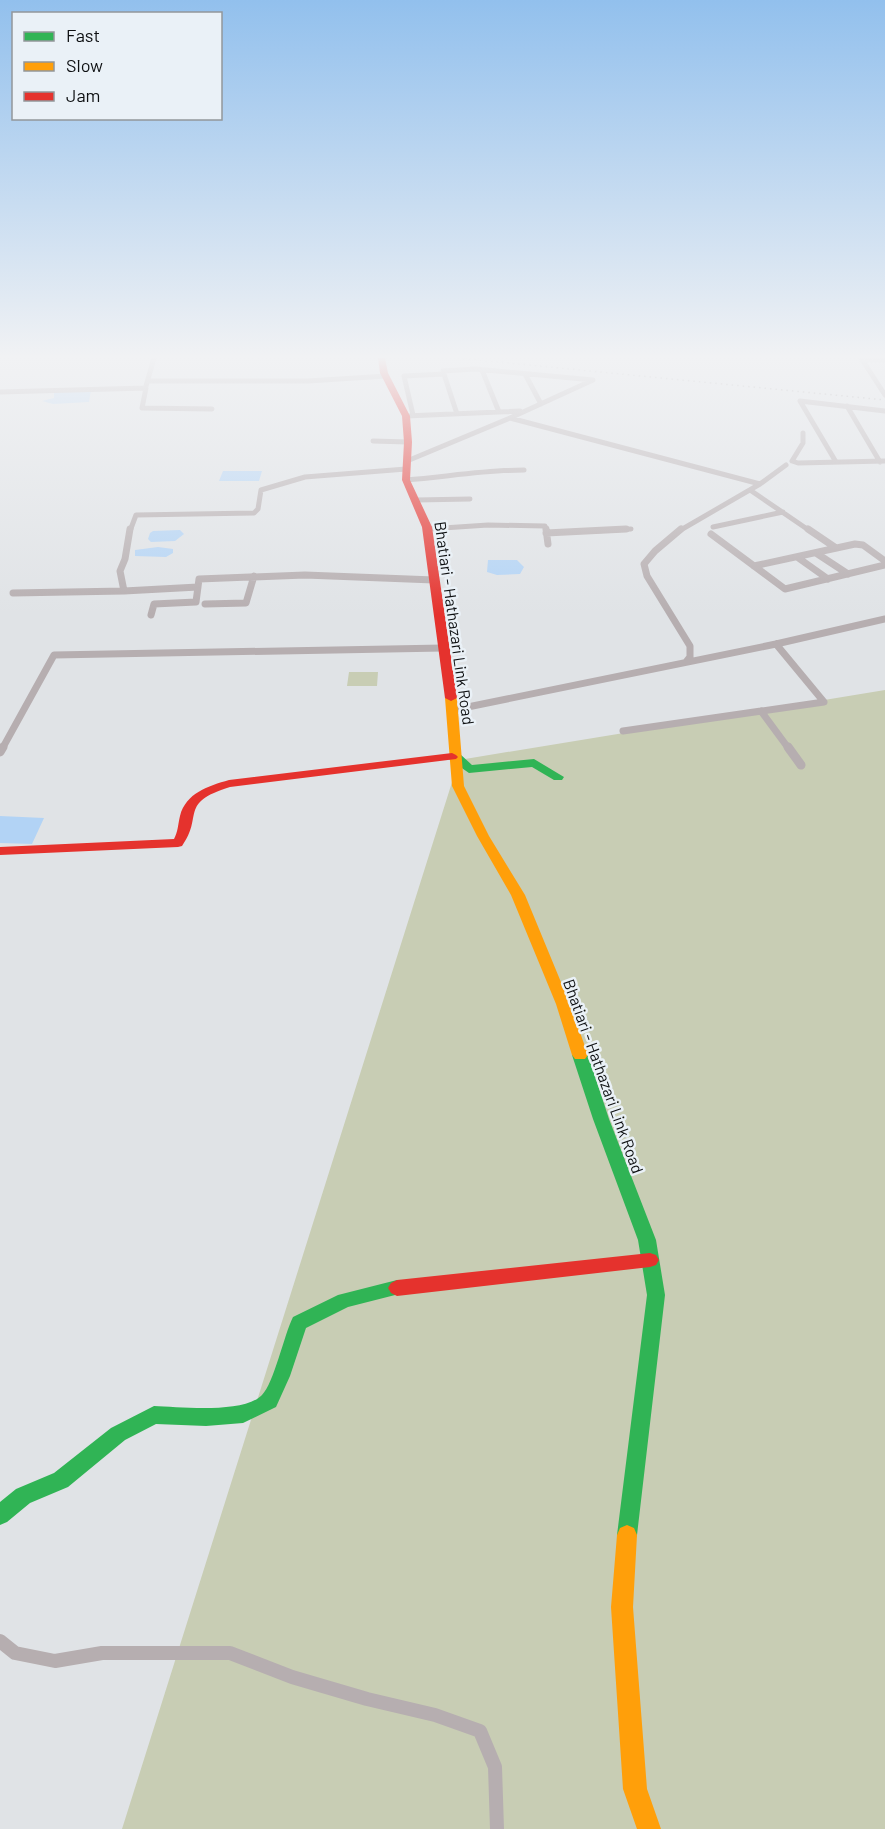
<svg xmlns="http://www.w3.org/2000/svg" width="885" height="1829" font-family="Barlow,sans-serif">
  <rect width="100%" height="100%" fill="#e0e3e6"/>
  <path fill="#c8cdb4" d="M 349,672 L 378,672 L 377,686 L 347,686 Z
    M 885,690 L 885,1829 L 122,1829 L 459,760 Z"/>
  <path fill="#b2d3f5" d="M 91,390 L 89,402 L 53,404 L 42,401 L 54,398 L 54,392 Z
    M 223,471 L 262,471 L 259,481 L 219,481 Z
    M 180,530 L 184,534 L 175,541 L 151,542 L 148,539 L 150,533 L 153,531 Z
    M 158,547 L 173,549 L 173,553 L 166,557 L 135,556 L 135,550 Z
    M 488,560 L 517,560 L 524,567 L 520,574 L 497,575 L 487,572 Z
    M 0,816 L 44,818 L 32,844 L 0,843 Z"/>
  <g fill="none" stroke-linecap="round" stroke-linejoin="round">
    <path stroke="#b6aeb0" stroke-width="5" d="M 861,358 L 885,395
      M 862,360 L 885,360
      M 482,370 L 499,412
      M 525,374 L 541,404
      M 148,381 L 308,381 L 386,376
      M 146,386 L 154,358
      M 0,392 L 146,388 L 142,408 L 212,409
      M 800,401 L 885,411
      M 800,401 L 836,462
      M 847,406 L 880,462
      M 457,414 L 443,371 L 475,369 L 593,380 L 510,418
      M 413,415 L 404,376 L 444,374
      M 406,416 L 520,411
      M 803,433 L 803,443 L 792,461 L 798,463 L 885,461
      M 373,441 L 408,442
      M 407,461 L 510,418 L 760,484 L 786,465
      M 406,480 C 445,477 485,470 524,470
      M 750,490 L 810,531
      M 416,500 L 470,499
      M 713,527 L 783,512
      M 428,529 L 488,525 L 545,526 L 546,531
      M 130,531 L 136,515 L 254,513 L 258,509 L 261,490 L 305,477 L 406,469
      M 594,531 L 631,529
      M 679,531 L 760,484"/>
    <path stroke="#b6aeb0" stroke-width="7" d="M 130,529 L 125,559 L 120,571 L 124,591 L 198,587
      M 546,529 L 548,544
      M 681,529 L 655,551 L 644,564 L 647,576 L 690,646 L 690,657 L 686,662
      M 808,529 L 836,548
      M 546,533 L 626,529
      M 711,534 L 785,589 L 885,565
      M 816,553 L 848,574
      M 797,557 L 828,579
      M 754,566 L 855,544 L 863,545 L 885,561
      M 13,593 L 124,591
      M 205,604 L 246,603 L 254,576
      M 151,615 L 154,604 L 196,602 L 199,579 L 305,575 L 434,580
      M 453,710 L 776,644 L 885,619
      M 761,711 L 789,749
      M 623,731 L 824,702 L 776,644
      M 2,749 L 54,655 L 443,648"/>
    <path stroke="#b6aeb0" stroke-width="9" d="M 788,747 L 801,765
      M 0,752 L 3,747"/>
    <path stroke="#b6aeb0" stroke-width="14" d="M 0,1641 L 15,1653 L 55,1661 L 102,1653 L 230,1653 L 292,1677 L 367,1699 L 435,1715 L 480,1731 L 495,1767 L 497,1829"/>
    <path fill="#30b455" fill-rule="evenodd" d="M 456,752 L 460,754 L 472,765 L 534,759 L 564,777 L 562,780 L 554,780 L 532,767 L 469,773 L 446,757 Z
      M 580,1050 L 585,1051 L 588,1055 L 609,1119 L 656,1240 L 665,1295 L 637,1535 L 634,1542 L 627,1545 L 620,1542 L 617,1535 L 647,1295 L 638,1240 L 593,1119 L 572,1055 L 575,1051 Z
      M 397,1280 L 403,1283 L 406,1288 L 403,1293 L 348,1307 L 306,1328 L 290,1376 L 276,1407 L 243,1423 L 206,1426 L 156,1424 L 125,1440 L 68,1487 L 30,1503 L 7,1522 L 0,1525 L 0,1502 L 16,1489 L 54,1473 L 111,1428 L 154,1406 C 180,1407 244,1414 262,1395 C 274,1383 284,1335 293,1317 L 338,1295 Z"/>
    <path fill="#ff9f0a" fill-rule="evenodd" d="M 451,695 L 457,698 L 464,786 L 489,836 L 525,895 L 570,1004 L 588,1055 L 585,1059 L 575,1059 L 572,1055 L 556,1004 L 511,895 L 477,836 L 452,786 L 445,698 Z
      M 627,1525 L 634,1528 L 637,1535 L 633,1607 L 647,1789 L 661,1829 L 637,1829 L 623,1789 L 611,1607 L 617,1535 L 620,1528 Z"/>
    <path fill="#e5322d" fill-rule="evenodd" d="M 378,358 L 385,358 L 388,373 L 410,416 L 412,442 L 410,480 L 432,527 L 457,698 L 451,701 L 445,698 L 422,527 L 402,480 L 404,442 L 402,416 L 380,373 Z
      M 452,753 L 456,755 L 458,757 L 456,759 L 230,787 C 178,803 204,816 182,846 L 178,847 L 0,855 L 0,847 L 174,839 C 178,832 178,824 180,816 C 186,793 208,786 229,780 Z
      M 650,1253 L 656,1255 L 659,1260 L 656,1265 L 650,1267 L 397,1296 L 391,1293 L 388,1288 L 391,1283 L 397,1280 Z"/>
    <path stroke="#a7a4a5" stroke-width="1.5" stroke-dasharray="1.5 4" stroke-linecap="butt" d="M 458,358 L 885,400"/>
  </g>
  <linearGradient id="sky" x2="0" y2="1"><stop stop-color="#92c0ed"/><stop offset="0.58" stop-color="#f1f2f4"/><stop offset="1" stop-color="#f1f2f4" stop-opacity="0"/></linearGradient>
  <rect width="885" height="615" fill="url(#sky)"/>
  <g text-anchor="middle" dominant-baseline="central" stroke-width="5" stroke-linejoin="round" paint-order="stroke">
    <g font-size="16" fill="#0d0f11" stroke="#eaf1f7">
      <text transform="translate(455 623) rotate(82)">Bhatiari - Hathazari Link Road</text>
      <text transform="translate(604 1076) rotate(70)">Bhatiari - Hathazari Link Road</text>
    </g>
  </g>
  <rect x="12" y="12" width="210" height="108" fill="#eaf1f7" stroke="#92979b" stroke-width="1.5"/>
  <rect x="24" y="32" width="30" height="9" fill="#30b455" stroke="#92979b" stroke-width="1.5"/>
  <text x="66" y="42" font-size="18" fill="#0d0f11">Fast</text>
  <rect x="24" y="62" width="30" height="9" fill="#ff9f0a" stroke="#92979b" stroke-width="1.5"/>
  <text x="66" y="72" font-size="18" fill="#0d0f11">Slow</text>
  <rect x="24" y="92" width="30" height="9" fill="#e5322d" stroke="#92979b" stroke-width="1.5"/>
  <text x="66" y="102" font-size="18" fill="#0d0f11">Jam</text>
</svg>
